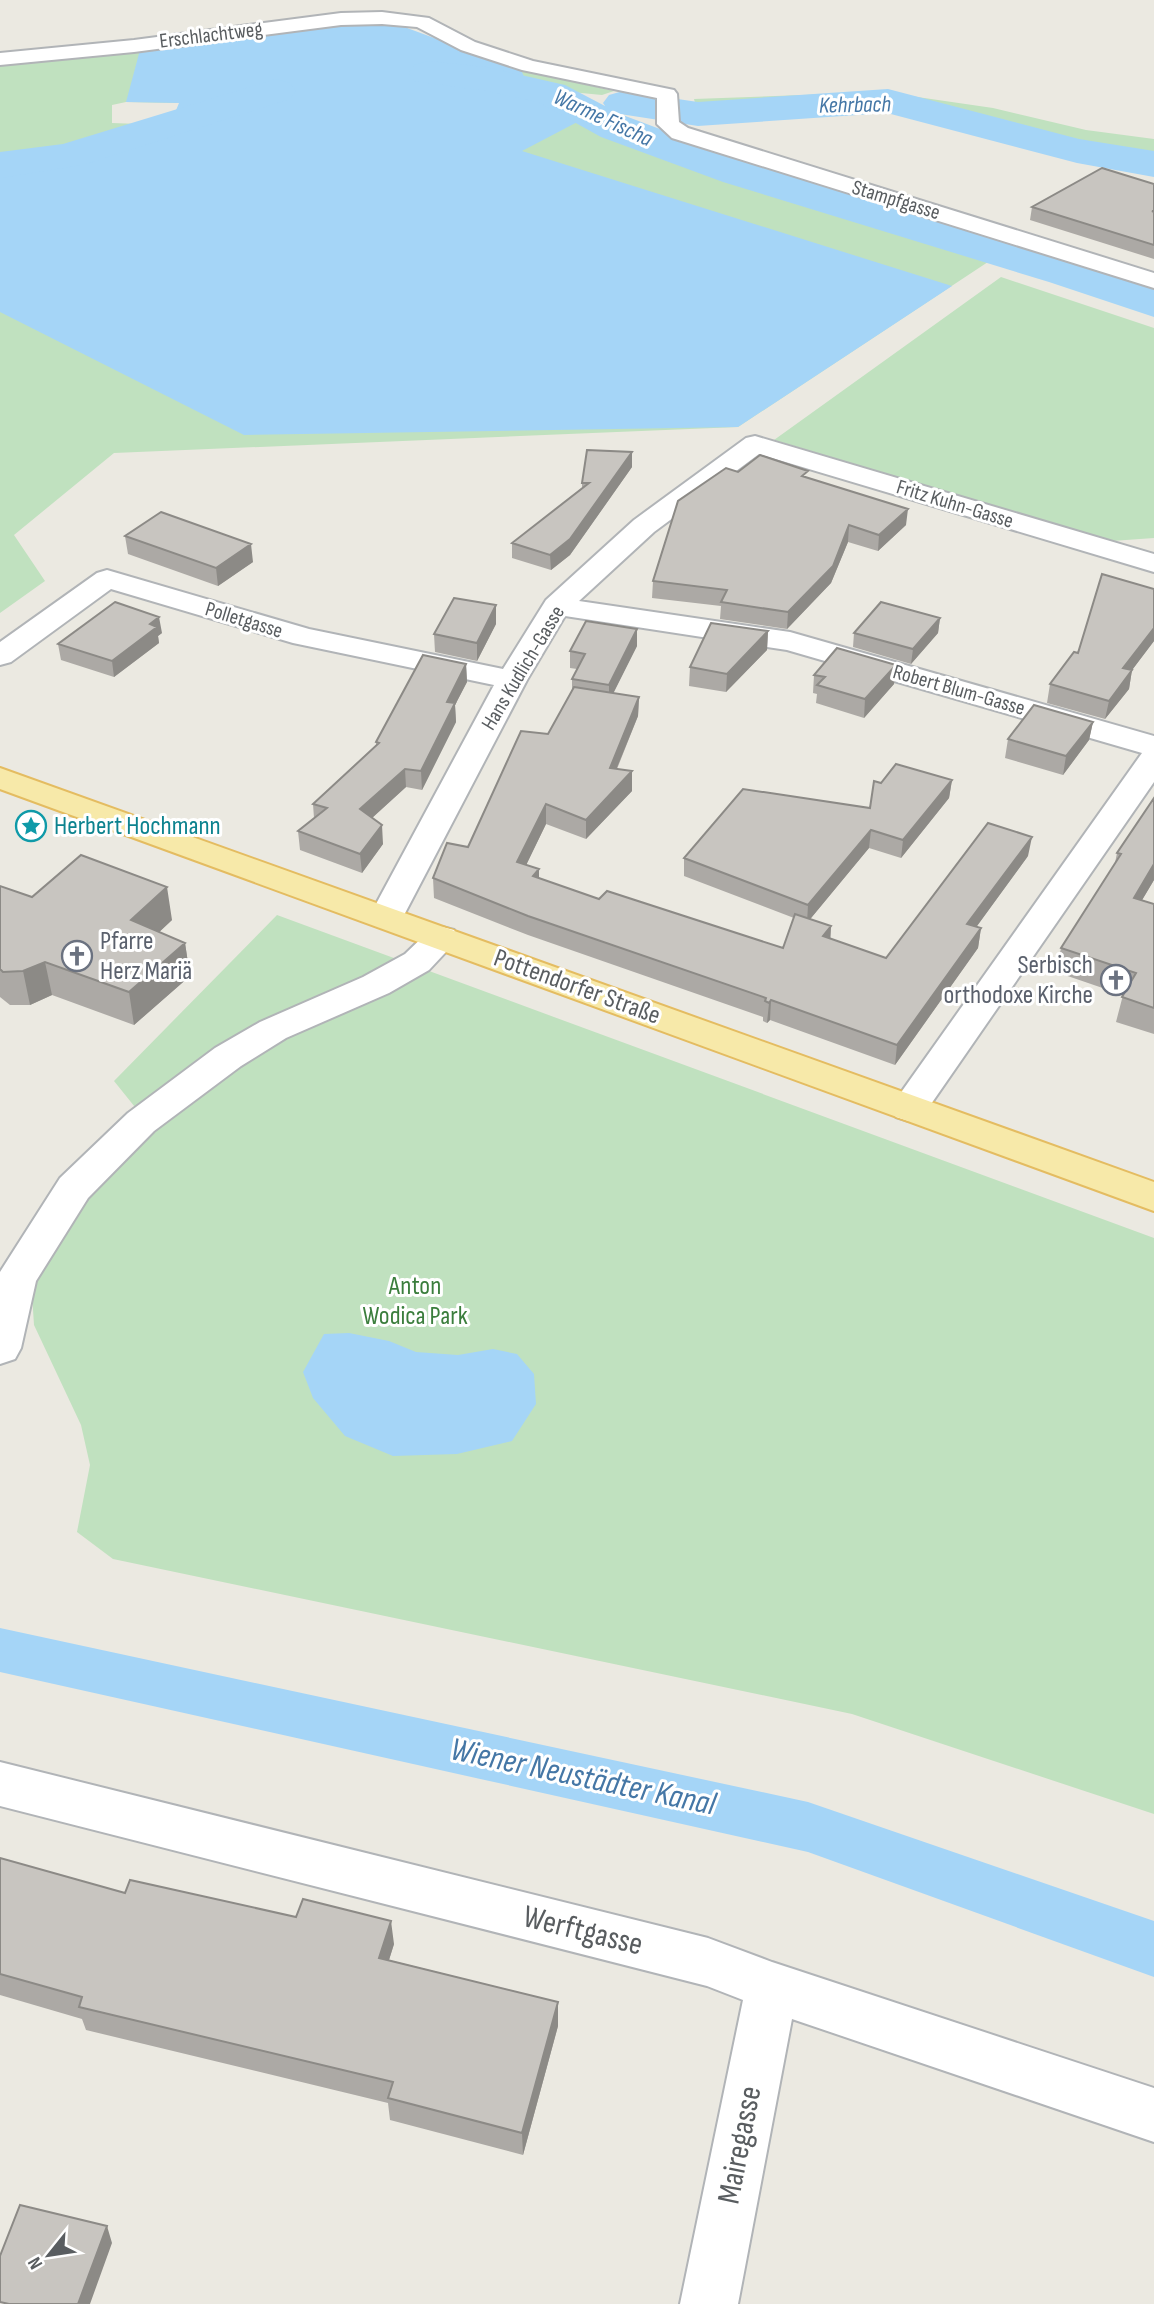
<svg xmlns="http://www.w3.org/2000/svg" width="1154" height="2304" font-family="'Sofia Sans Condensed',sans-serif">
  <rect width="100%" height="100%" fill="#ebe9e1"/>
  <path fill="#c0e1bf" d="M 140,50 L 465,50 L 521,70 L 614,91 L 602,95 L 550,90 L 432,64 L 179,103 L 126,102 L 112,105 L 112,123 L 140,124 L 131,145 L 324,85 L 534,98 L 722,174 L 994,258 L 738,427 L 114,453 L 14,535 L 45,581 L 0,613 L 0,64 Z
    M 883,92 L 993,108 L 1086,130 L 1154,139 L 1154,164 L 1077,151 L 888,101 L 698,114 L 694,99 Z
    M 1001,277 L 1154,328 L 1154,538 L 1112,541 L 774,440 Z
    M 277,915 L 1154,1238 L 1154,1814 L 852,1714 L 113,1559 L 77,1532 L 90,1465 L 81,1425 L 34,1325 L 31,1279 L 85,1192 L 151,1127 L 114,1081 Z"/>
  <path fill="#a5d5f7" d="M 357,22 L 399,25 L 521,70 L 534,98 L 585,118 L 522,151 L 952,286 L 738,427 L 244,435 L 0,312 L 0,174 L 53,167 L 188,127 L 172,120 L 179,103 L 126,102 L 140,50 Z
    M 349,1333 L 389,1341 L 416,1352 L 458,1355 L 493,1349 L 517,1354 L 534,1374 L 536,1404 L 512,1441 L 457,1454 L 393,1456 L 345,1436 L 313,1398 L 303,1372 L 324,1334 Z"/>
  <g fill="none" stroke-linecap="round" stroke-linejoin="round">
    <path fill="#a5d5f7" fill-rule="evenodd" d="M 0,1628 L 808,1802 L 1154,1921 L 1154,1977 L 808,1852 L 0,1672 Z"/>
    <path fill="#a5d5f7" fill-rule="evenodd" d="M 428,61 L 486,67 L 565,85 L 605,106 L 603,103 L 609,95 L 623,91 L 698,102 L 888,89 L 1079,139 L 1154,151 L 1154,177 L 1077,163 L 887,113 L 698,126 L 620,114 L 753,164 L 1081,262 L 1154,288 L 1154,317 L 1049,282 L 723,182 L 601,137 L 538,102 L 486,91 L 414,81 L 409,73 L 414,65 Z
      M 276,79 L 290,83 L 296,91 L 290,99 L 83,165 L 0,178 L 0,152 L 63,144 Z"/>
    <g stroke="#b1b4b7" stroke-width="4">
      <path id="minor" d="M 382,12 L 429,18 L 475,42 L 533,61 L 674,90 L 677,94 L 679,122 L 688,128 L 1154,273 L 1154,288 L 672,138 L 657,124 L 657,98 L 522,70 L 461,50 L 417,27 L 382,24 L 341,25 L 134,52 L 0,65 L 0,53 L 134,40 L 341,13 Z
        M 755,436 L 1154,554 L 1154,572 L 759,454 L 654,532 L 579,601 L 790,632 L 1154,736 L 1154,782 L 922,1117 L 909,1121 L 896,1117 L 890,1108 L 1142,753 L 787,650 L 565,616 L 527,680 L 403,917 L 398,925 L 386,928 L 374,925 L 369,917 L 494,685 L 293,643 L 111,589 L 11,662 L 0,665 L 0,642 L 97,573 L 107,570 L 309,629 L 503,669 L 546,600 L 634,520 L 746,438 Z
        M 442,927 L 454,930 L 459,938 L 429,970 L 389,993 L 286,1038 L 241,1066 L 154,1131 L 88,1198 L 36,1281 L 21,1348 L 15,1359 L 0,1364 L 0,1272 L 60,1178 L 128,1113 L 215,1048 L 260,1022 L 363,977 L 405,954 L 430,930 Z
        M 0,1762 L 708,1938 L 772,1962 L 1154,2088 L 1154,2142 L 792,2019 L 738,2304 L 680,2304 L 743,2000 L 707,1986 L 0,1806 Z"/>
    </g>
    <g stroke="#e4bc61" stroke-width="4">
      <path id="major" d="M 0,768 L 1154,1182 L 1154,1211 L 0,789 Z"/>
    </g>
    <use href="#minor" fill="#fff" fill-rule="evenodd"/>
    <use href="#major" fill="#f7e9a9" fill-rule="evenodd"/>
  </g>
  <path fill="#aca9a5" d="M 1154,184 L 1154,259 L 1030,220 L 1032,207 Z
    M 632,452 L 632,467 L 570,555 L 551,570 L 512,558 L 512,543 L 582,488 L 582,483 Z
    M 738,472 L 808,478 L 906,525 L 878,551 L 848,542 L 831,583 L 787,629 L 720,619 L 721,606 L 652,598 L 653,581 Z
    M 125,536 L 253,562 L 218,586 L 128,554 Z
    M 1154,589 L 1154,641 L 1132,670 L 1129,689 L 1105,719 L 1047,703 L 1050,684 L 1078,653 Z
    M 940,618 L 938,633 L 911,664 L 853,647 L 854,633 Z
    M 496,624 L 477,661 L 435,652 L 434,634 Z
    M 768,631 L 767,650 L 726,692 L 689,686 L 690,667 Z
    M 162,633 L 158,636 L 159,643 L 114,677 L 61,660 L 58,644 Z
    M 637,646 L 613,693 L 639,697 L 638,716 L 617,769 L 632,791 L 586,839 L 546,824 L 526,865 L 539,869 L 539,878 L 599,899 L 783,948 L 794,918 L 684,876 L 684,858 L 870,808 L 881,783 L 952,780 L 949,798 L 901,858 L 869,848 L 810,919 L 831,926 L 830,939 L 886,958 L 1028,856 L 976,927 L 981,928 L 978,948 L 895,1065 L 770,1020 L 767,1023 L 763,1021 L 763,1017 L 528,935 L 434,898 L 433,878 L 468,847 L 548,734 L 572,690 L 572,679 L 577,669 L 570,668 L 570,651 Z
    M 466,664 L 467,682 L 455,705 L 456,722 L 422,790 L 406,787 L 372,818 L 383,844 L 362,873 L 300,850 L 298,831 L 314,818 L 313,804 L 376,745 L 376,742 Z
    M 896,665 L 894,684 L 864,718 L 816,703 L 817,694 L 813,693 L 814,675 Z
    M 1093,722 L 1089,740 L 1063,775 L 1005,758 L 1008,739 Z
    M 1154,798 L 1154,880 L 1142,900 L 1154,904 L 1154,1034 L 1116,1022 L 1123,995 L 1056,972 L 1061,948 L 1115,863 L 1117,853 Z
    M 0,886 L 32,897 L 172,920 L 159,932 L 185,943 L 190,976 L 134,1025 L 52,995 L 30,1005 L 10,1005 L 0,997 Z
    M 0,1858 L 125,1893 L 394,1944 L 389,1960 L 558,2002 L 558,2026 L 523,2155 L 390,2120 L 388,2103 L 86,2030 L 82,2019 L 0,1995 Z"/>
  <path fill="#8c8a86" d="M 632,452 L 632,467 L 570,555 L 551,570 L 550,555 Z
    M 908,509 L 906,525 L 878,551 L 879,535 Z
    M 849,525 L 848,542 L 831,583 L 787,629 L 788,612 Z
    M 251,544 L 253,562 L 218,586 L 216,568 Z
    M 496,605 L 496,624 L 477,661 L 477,643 Z
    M 159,617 L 162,633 L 158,636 L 159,643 L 114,677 L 112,661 L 150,624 Z
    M 940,618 L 938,633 L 911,664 L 913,649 Z
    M 1154,628 L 1154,641 L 1120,686 L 1123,668 Z
    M 637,629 L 637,646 L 609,702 L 609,685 Z
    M 768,631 L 767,650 L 726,692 L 727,674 Z
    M 466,664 L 467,682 L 455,705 L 456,722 L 422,790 L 421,771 L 447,702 Z
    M 896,665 L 894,684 L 864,718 L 865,699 Z
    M 1132,670 L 1129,689 L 1105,719 L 1109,701 Z
    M 639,697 L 638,716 L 609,787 L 610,768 Z
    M 1093,722 L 1089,740 L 1063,775 L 1066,756 Z
    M 405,769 L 406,787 L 361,828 L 360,809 Z
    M 632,771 L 632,791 L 586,839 L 586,820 Z
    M 952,780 L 949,798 L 901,858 L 903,840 Z
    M 546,804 L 546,824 L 518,882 L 517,862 Z
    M 382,825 L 383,844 L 362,873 L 360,854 Z
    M 871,830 L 869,848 L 807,923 L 808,905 Z
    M 1032,837 L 1028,856 L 964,944 L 967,924 Z
    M 1154,864 L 1154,880 L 1129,922 L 1134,898 Z
    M 539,869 L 539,889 L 533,876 Z
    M 167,887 L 172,920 L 137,953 L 131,920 Z
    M 831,926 L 830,946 L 823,936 Z
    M 981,928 L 978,948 L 895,1065 L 897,1045 Z
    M 185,943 L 190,976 L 134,1025 L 129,992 Z
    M 45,962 L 52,995 L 30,1005 L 23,971 Z
    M 771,1000 L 770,1020 L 767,1023 L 769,1003 Z
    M 391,1921 L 394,1944 L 382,1982 L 379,1958 Z
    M 558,2002 L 558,2026 L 523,2155 L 522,2133 Z
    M 107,2226 L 112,2243 L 90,2304 L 78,2304 Z"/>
  <path fill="#c8c5c0" stroke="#8c8a86" stroke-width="2" d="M 1102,168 L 1154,184 L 1154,211 L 1152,211 L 1154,212 L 1154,245 L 1032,207 Z
    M 587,450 L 632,452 L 570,539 L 550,555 L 512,543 L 589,483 L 582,483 Z
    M 760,455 L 808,471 L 802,476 L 908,509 L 879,535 L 849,525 L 833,566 L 788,612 L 721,602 L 727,590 L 653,581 L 678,501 L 726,468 L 738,472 Z
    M 161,512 L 251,544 L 216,568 L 125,536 Z
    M 1102,574 L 1154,589 L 1154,628 L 1123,668 L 1132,670 L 1109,701 L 1050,684 L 1074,652 L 1078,653 Z
    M 454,598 L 496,605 L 477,643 L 434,634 Z
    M 115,602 L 159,617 L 150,624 L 157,627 L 112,661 L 58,644 Z
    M 881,602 L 940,618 L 913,649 L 854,633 Z
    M 586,621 L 637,629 L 609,685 L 572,679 L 585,654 L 570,651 Z
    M 711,623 L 768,631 L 727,674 L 690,667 Z
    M 837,648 L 896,665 L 865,699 L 817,685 L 825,677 L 814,675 Z
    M 423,655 L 466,664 L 447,702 L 455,703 L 421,771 L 405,769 L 360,809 L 382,825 L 360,854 L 298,831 L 327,808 L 313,804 L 379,743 L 376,742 Z
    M 574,687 L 639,697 L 610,768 L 632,771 L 586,820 L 546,804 L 517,862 L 539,869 L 533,876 L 599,899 L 607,891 L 783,948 L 795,914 L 831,926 L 823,936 L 886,958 L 988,823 L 1032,837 L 967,924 L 981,928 L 897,1045 L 771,1000 L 769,1003 L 765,1001 L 766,998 L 528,916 L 433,878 L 447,843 L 468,847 L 521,731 L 548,734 Z
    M 1034,705 L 1093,722 L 1066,756 L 1008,739 Z
    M 896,764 L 952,780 L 903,840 L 871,830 L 808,905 L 684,858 L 743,789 L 870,808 L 874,781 L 881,783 Z
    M 1154,798 L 1154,864 L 1134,898 L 1154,904 L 1154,1008 L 1122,997 L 1136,973 L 1061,948 L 1121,854 L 1117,853 Z
    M 81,855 L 167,887 L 131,920 L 185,943 L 129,992 L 45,962 L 23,971 L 3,972 L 0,969 L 0,886 L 32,897 Z
    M 0,1858 L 125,1893 L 130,1880 L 296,1917 L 303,1899 L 391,1921 L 379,1958 L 558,2002 L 522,2133 L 388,2098 L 393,2082 L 79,2007 L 82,1997 L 0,1974 Z
    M 20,2205 L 107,2226 L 78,2304 L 9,2304 L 0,2302 L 0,2256 Z"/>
  <defs>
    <g id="sight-ring" transform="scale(1.575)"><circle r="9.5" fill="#fff" stroke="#0f9aa8" stroke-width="1.5"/><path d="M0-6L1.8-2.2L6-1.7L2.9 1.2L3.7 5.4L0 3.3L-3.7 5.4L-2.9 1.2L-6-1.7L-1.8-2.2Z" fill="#0f9aa8"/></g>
    <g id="church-ring" transform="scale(1.575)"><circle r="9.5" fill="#fff" stroke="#6b7280" stroke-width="1.5"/><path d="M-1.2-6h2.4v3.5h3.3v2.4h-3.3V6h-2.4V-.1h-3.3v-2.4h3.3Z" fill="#6b7280"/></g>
  </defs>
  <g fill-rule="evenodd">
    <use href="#sight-ring" x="31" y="826"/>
    <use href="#church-ring" x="77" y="956"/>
    <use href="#church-ring" x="1116" y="980"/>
  </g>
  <g text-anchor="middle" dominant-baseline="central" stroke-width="6" stroke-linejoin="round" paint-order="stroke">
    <g font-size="21" fill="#595d60" stroke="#fff">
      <text transform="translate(211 35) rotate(-7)">Erschlachtweg</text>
      <text transform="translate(896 200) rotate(17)">Stampfgasse</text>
      <text transform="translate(955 504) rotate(17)">Fritz Kuhn-Gasse</text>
      <text transform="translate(244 620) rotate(17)">Polletgasse</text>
      <text transform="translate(523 668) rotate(-59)">Hans Kudlich-Gasse</text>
      <text transform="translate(959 690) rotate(16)">Robert Blum-Gasse</text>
    </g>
    <g font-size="23" font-style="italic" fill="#4577a6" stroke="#fff">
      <text transform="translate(855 105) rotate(-1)">Kehrbach</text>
      <text transform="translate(603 118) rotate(25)">Warme Fischa</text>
    </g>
    <g font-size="26" fill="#0d838f" stroke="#fff" text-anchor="start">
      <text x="54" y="826">Herbert Hochmann</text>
    </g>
    <g font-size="26" fill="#5b616d" stroke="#fff" text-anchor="start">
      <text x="100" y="941">Pfarre<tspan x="100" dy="30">Herz Mariä</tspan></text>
      <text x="1093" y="965" text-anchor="end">Serbisch<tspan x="1093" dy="30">orthodoxe Kirche</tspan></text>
    </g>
    <g font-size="26" fill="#595d60" stroke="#fff">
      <text transform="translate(577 987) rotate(20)">Pottendorfer Straße</text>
    </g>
    <g font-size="26" fill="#3b7e3d" stroke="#fff">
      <text x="415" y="1286">Anton<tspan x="415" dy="30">Wodica Park</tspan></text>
    </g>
    <g font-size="32" fill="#595d60" stroke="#fff">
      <text transform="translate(583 1931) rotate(14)">Werftgasse</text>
      <text transform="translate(740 2145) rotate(-79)">Mairegasse</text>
    </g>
    <g font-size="33" font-style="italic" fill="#4577a6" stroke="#fff">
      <text transform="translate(583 1777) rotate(12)">Wiener Neustädter Kanal</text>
    </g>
  </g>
  <g transform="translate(49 2255) rotate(240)" stroke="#ffffff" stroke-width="5" paint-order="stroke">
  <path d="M0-5L12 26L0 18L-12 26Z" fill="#595d60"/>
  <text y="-10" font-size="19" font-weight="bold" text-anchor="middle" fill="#595d60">N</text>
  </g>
</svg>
